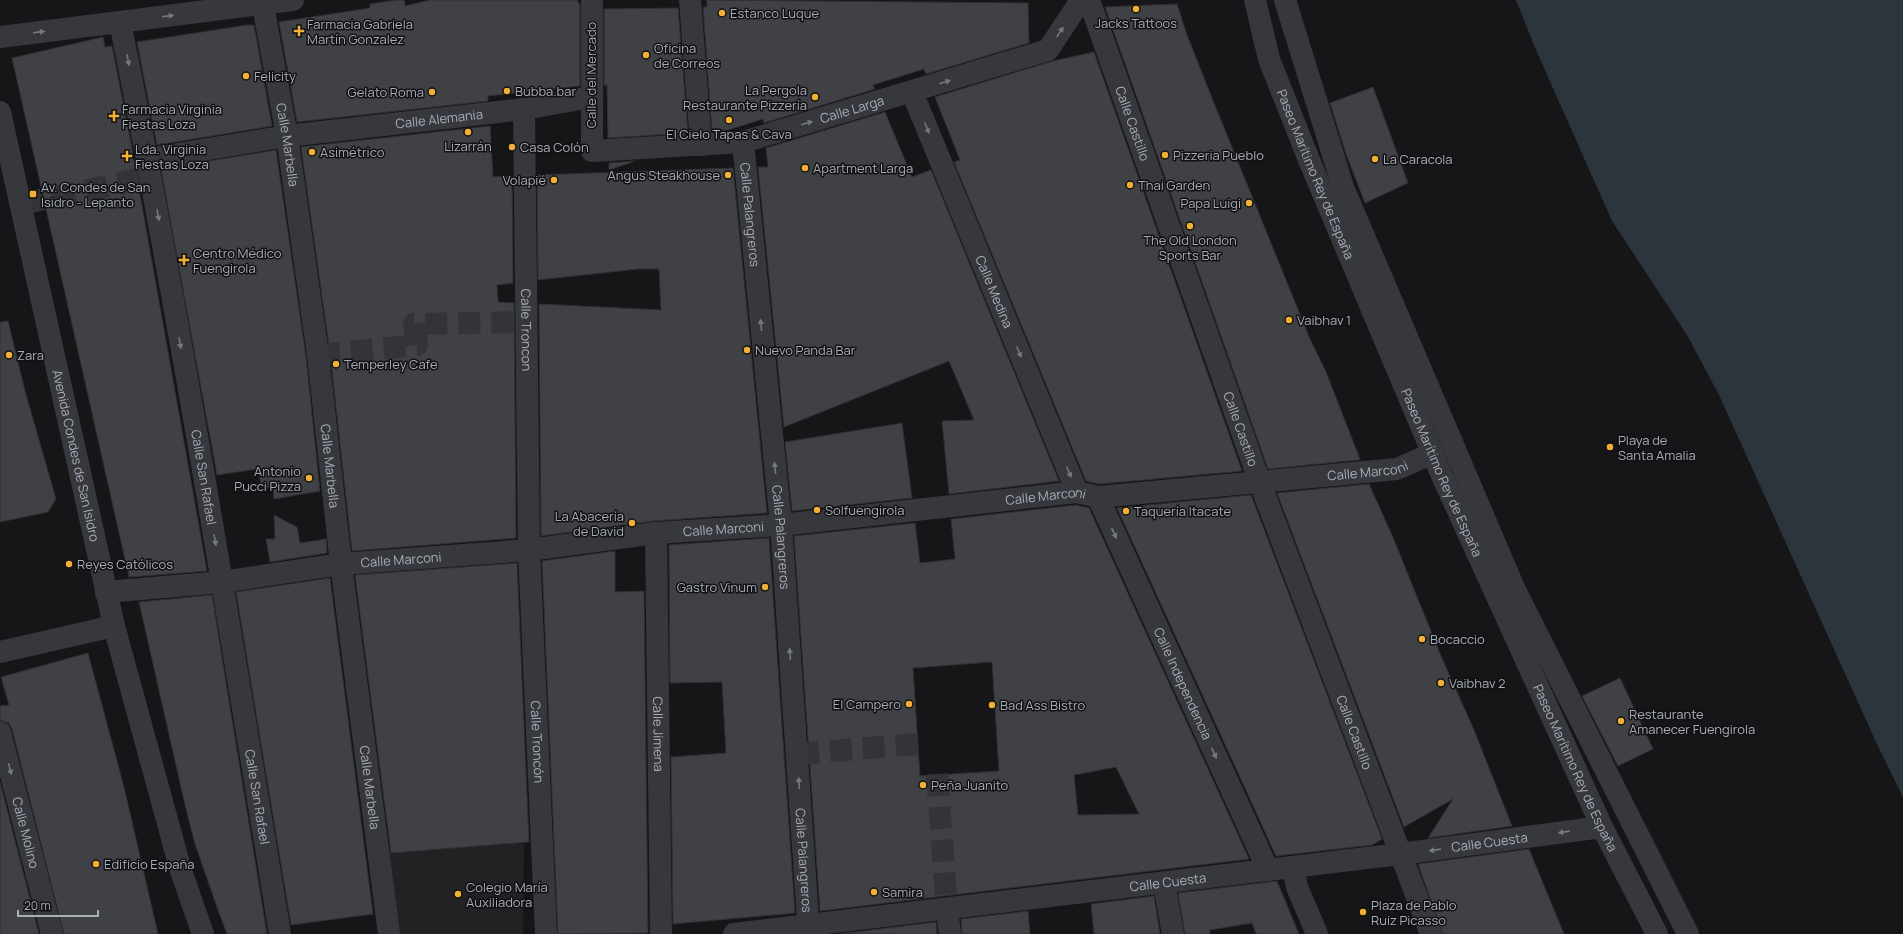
<svg xmlns="http://www.w3.org/2000/svg" width="1903" height="934" font-family="Manrope,sans-serif">
  <rect width="100%" height="100%" fill="#161618"/>
  <path fill="#222225" d="M 524,843 L 523,934 L 397,934 L 387,853 Z"/>
  <path fill="#2c353c" d="M 1516,0 L 1903,0 L 1903,797 L 1876,742 L 1719,395 L 1687,335 L 1612,221 L 1536,50 Z"/>
  <path fill="#404145" stroke="#303034" fill-rule="evenodd" d="M 397,0 L 404,0 L 405,6 L 430,0 L 577,0 L 580,5 L 580,86 L 488,96 L 488,101 L 297,122 L 279,22 L 370,8 L 370,4 Z
    M 707,0 L 1028,3 L 1029,43 L 926,74 L 924,69 L 873,85 L 875,89 L 764,123 L 763,119 L 728,130 L 712,131 L 703,7 L 707,7 Z
    M 1177,4 L 1187,35 L 1214,103 L 1310,339 L 1326,372 L 1360,459 L 1358,460 L 1268,469 L 1105,7 Z
    M 678,8 L 688,133 L 608,138 L 607,85 L 604,85 L 604,9 Z
    M 247,25 L 254,25 L 272,126 L 157,145 L 137,42 Z
    M 103,37 L 105,47 L 112,46 L 130,138 L 207,571 L 129,577 L 12,58 Z
    M 1094,52 L 1242,471 L 1099,484 L 1086,481 L 954,162 L 960,160 L 935,97 L 1053,61 Z
    M 1373,87 L 1408,183 L 1365,203 L 1346,154 L 1330,103 Z
    M 885,112 L 912,177 L 931,170 L 1059,481 L 949,494 L 942,421 L 974,420 L 949,361 L 784,427 L 758,167 L 768,167 L 766,148 Z
    M 490,126 L 493,177 L 512,176 L 513,283 L 497,285 L 498,302 L 514,303 L 516,538 L 352,551 L 330,353 L 301,147 Z
    M 276,150 L 306,357 L 320,491 L 274,499 L 273,487 L 262,489 L 258,469 L 217,475 L 161,169 Z
    M 635,161 L 609,170 L 609,163 Z
    M 733,168 L 767,513 L 654,521 L 541,536 L 539,304 L 661,310 L 659,269 L 638,269 L 538,280 L 537,175 Z
    M 8,321 L 25,391 L 56,499 L 48,512 L 0,522 L 0,322 Z
    M 902,423 L 912,498 L 792,511 L 785,442 Z
    M 1369,484 L 1392,535 L 1441,656 L 1474,730 L 1512,826 L 1428,838 L 1453,799 L 1404,827 L 1277,493 Z
    M 1251,495 L 1382,839 L 1372,845 L 1276,856 L 1117,508 Z
    M 1076,505 L 1089,508 L 1249,859 L 820,911 L 794,536 L 915,523 L 920,563 L 955,559 L 951,519 ZM 992,662 L 999,771 L 920,776 L 913,668 ZM 1116,767 L 1139,814 L 1078,815 L 1074,775 Z
    M 274,515 L 297,527 L 300,543 L 326,539 L 327,553 L 270,562 L 266,539 L 275,539 Z
    M 769,538 L 795,913 L 673,924 L 671,757 L 726,753 L 722,682 L 670,683 L 669,545 Z
    M 615,551 L 615,592 L 644,591 L 648,933 L 558,934 L 542,561 Z
    M 517,563 L 529,842 L 391,853 L 355,575 Z
    M 330,578 L 373,914 L 291,925 L 236,592 Z
    M 212,595 L 230,707 L 267,934 L 227,934 L 218,910 L 195,844 L 185,805 L 139,602 Z
    M 88,653 L 124,787 L 158,934 L 64,934 L 12,729 L 9,723 L 0,720 L 0,706 L 9,705 L 1,677 Z
    M 1620,678 L 1653,749 L 1618,766 L 1582,696 Z
    M 0,782 L 39,934 L 0,934 Z
    M 1529,849 L 1564,934 L 1443,934 L 1418,864 Z
    M 1277,881 L 1299,934 L 1256,934 L 1252,923 L 1210,930 L 1210,934 L 1185,934 L 1178,893 Z
    M 1154,896 L 1160,934 L 1094,934 L 1091,904 Z
    M 1028,911 L 1030,934 L 962,934 L 961,919 Z
    M 936,922 L 937,934 L 839,934 Z"/>
  <g fill="none" stroke-linecap="round" stroke-linejoin="round">
    <path stroke="#333438" stroke-width="22" stroke-dasharray="22 11" stroke-linecap="butt" d="M 21,204 L 151,177
      M 318,355 L 417,345 L 414,324 L 527,322
      M 797,754 L 918,744
      M 937,774 L 947,909"/>
    <g stroke="#37383d" stroke-width="22">
      <path id="s1" d="M 262,0 L 287,136 L 318,355 L 341,564 L 389,934"/>
      <path id="s2" d="M 592,0 L 592,151 L 743,142 L 1048,50 L 1081,0"/>
      <path d="M 690,0 L 701,145"/>
      <path id="s3" d="M 1089,0 L 1260,483 L 1431,934"/>
      <path id="s4" d="M 1255,0 L 1269,59 L 1309,160 L 1443,478 L 1602,827 L 1657,934"/>
      <path d="M 1285,0 L 1343,187 L 1515,590 L 1688,934"/>
      <path id="s5" d="M 120,22 C 181,324 230,629 280,934"/>
      <path d="M 0,37 L 293,0"/>
      <path id="s6" d="M 912,92 L 1077,492"/>
      <path id="s7" d="M 524,109 L 529,550 L 546,934"/>
      <path id="s8" d="M 0,112 L 114,626 L 181,871 L 203,934"/>
      <path id="s9" d="M 743,142 L 781,525 L 809,934"/>
      <path id="s10" d="M 148,159 L 287,136 L 524,109 L 591,97"/>
      <path id="s11" d="M 1098,497 L 1268,870"/>
      <path id="s12" d="M 656,533 L 661,934"/>
      <path id="s13" d="M 106,592 L 222,582 L 341,564 L 529,550 L 656,533 L 781,525 L 1077,492 L 1098,497 L 1397,469 L 1433,453"/>
      <path d="M 0,652 L 114,626"/>
      <path id="s14" d="M 0,732 L 52,934"/>
      <path d="M 1293,867 L 1297,887 L 1317,934"/>
      <path d="M 1164,883 L 1173,934"/>
      <path d="M 947,909 L 950,934"/>
      <path id="s15" d="M 734,934 L 1400,854 L 1602,827"/>
    </g>
  </g>
  <defs><path id="oneway-solid" d="M-6-.8H1V-3.2L6.5 0L1 3.2V.8H-6Z"/></defs>
  <g fill="#757881">
    <use href="#oneway-solid" transform="translate(168 16) rotate(-7)"/>
    <use href="#oneway-solid" transform="translate(39 32) rotate(-7)"/>
    <use href="#oneway-solid" transform="translate(1060 32) rotate(-57)"/>
    <use href="#oneway-solid" transform="translate(128 60) rotate(79)"/>
    <use href="#oneway-solid" transform="translate(945 82) rotate(-17)"/>
    <use href="#oneway-solid" transform="translate(807 123) rotate(-16)"/>
    <use href="#oneway-solid" transform="translate(927 128) rotate(68)"/>
    <use href="#oneway-solid" transform="translate(158 215) rotate(80)"/>
    <use href="#oneway-solid" transform="translate(761 325) rotate(-96)"/>
    <use href="#oneway-solid" transform="translate(180 343) rotate(80)"/>
    <use href="#oneway-solid" transform="translate(1019 352) rotate(68)"/>
    <use href="#oneway-solid" transform="translate(775 468) rotate(-96)"/>
    <use href="#oneway-solid" transform="translate(1069 472) rotate(68)"/>
    <use href="#oneway-solid" transform="translate(1114 533) rotate(65)"/>
    <use href="#oneway-solid" transform="translate(215 540) rotate(80)"/>
    <use href="#oneway-solid" transform="translate(790 654) rotate(-94)"/>
    <use href="#oneway-solid" transform="translate(1214 753) rotate(65)"/>
    <use href="#oneway-solid" transform="translate(10 769) rotate(76)"/>
    <use href="#oneway-solid" transform="translate(799 783) rotate(-94)"/>
    <use href="#oneway-solid" transform="translate(1564 832) rotate(172)"/>
    <use href="#oneway-solid" transform="translate(1435 850) rotate(172)"/>
  </g>
  <g fill="#f2b134" stroke="#111113" stroke-width="1.5">
    <circle cx="1136" cy="9" r="4"/>
    <circle cx="722" cy="13" r="4"/>
    <path d="M297 25h4v4h4v4h-4v4h-4v-4h-4v-4h4z"/>
    <circle cx="646" cy="55" r="4"/>
    <circle cx="246" cy="76" r="4"/>
    <circle cx="507" cy="91" r="4"/>
    <circle cx="432" cy="92" r="4"/>
    <circle cx="815" cy="97" r="4"/>
    <path d="M112 110h4v4h4v4h-4v4h-4v-4h-4v-4h4z"/>
    <circle cx="729" cy="120" r="4"/>
    <circle cx="468" cy="132" r="4"/>
    <circle cx="512" cy="147" r="4"/>
    <circle cx="312" cy="152" r="4"/>
    <circle cx="1165" cy="155" r="4"/>
    <path d="M125 150h4v4h4v4h-4v4h-4v-4h-4v-4h4z"/>
    <circle cx="1375" cy="159" r="4"/>
    <circle cx="805" cy="168" r="4"/>
    <circle cx="728" cy="175" r="4"/>
    <circle cx="554" cy="180" r="4"/>
    <circle cx="1130" cy="185" r="4"/>
    <rect x="29" y="190" width="8" height="8" rx="2"/>
    <circle cx="1249" cy="203" r="4"/>
    <circle cx="1190" cy="226" r="4"/>
    <path d="M182 254h4v4h4v4h-4v4h-4v-4h-4v-4h4z"/>
    <circle cx="1289" cy="320" r="4"/>
    <circle cx="747" cy="350" r="4"/>
    <circle cx="9" cy="355" r="4"/>
    <circle cx="336" cy="364" r="4"/>
    <circle cx="1610" cy="447" r="4"/>
    <circle cx="309" cy="478" r="4"/>
    <circle cx="817" cy="510" r="4"/>
    <circle cx="1126" cy="511" r="4"/>
    <circle cx="632" cy="523" r="4"/>
    <circle cx="69" cy="564" r="4"/>
    <circle cx="765" cy="587" r="4"/>
    <circle cx="1422" cy="639" r="4"/>
    <circle cx="1441" cy="683" r="4"/>
    <circle cx="909" cy="704" r="4"/>
    <circle cx="992" cy="705" r="4"/>
    <circle cx="1621" cy="721" r="4"/>
    <circle cx="923" cy="785" r="4"/>
    <circle cx="96" cy="864" r="4"/>
    <circle cx="874" cy="892" r="4"/>
    <circle cx="458" cy="894" r="4"/>
    <circle cx="1363" cy="912" r="4"/>
  </g>
  <g text-anchor="middle" dominant-baseline="central" stroke-width="3" stroke-linejoin="round" paint-order="stroke">
    <g font-size="13" fill="#a8adb8" stroke="#111113" text-anchor="start">
      <text x="730" y="13">Estanco Luque</text>
      <text x="1136" y="23" text-anchor="middle">Jacks Tattoos</text>
      <text x="307" y="24">Farmacia Gabriela<tspan x="307" dy="15">Martín Gonzalez</tspan></text>
      <text x="654" y="48">Oficina<tspan x="654" dy="15">de Correos</tspan></text>
      <text x="254" y="76">Felicity</text>
      <text x="807" y="90" text-anchor="end">La Pergola<tspan x="807" dy="15">Restaurante Pizzería</tspan></text>
      <text x="515" y="91">Bubba.bar</text>
      <text x="424" y="92" text-anchor="end">Gelato Roma</text>
      <text x="122" y="109">Farmacia Virginia<tspan x="122" dy="15">Fiestas Loza</tspan></text>
      <text x="729" y="134" text-anchor="middle">El Cielo Tapas &amp; Cava</text>
      <text x="468" y="146" text-anchor="middle">Lizarrán</text>
      <text x="520" y="147">Casa Colón</text>
      <text x="135" y="149">Lda. Virginia<tspan x="135" dy="15">Fiestas Loza</tspan></text>
      <text x="320" y="152">Asimétrico</text>
      <text x="1173" y="155">Pizzeria Pueblo</text>
      <text x="1383" y="159">La Caracola</text>
      <text x="813" y="168">Apartment Larga</text>
      <text x="720" y="175" text-anchor="end">Angus Steakhouse</text>
      <text x="546" y="180" text-anchor="end">Volapié</text>
      <text x="1138" y="185">Thai Garden</text>
      <text x="41" y="187">Av. Condes de San<tspan x="41" dy="15">Isidro - Lepanto</tspan></text>
      <text x="1241" y="203" text-anchor="end">Papa Luigi</text>
      <text x="1190" y="240" text-anchor="middle">The Old London<tspan x="1190" dy="15">Sports Bar</tspan></text>
      <text x="193" y="253">Centro Médico<tspan x="193" dy="15">Fuengirola</tspan></text>
      <text x="1297" y="320">Vaibhav 1</text>
      <text x="755" y="350">Nuevo Panda Bar</text>
      <text x="17" y="355">Zara</text>
      <text x="344" y="364">Temperley Cafe</text>
      <text x="1618" y="440">Playa de<tspan x="1618" dy="15">Santa Amalia</tspan></text>
      <text x="301" y="471" text-anchor="end">Antonio<tspan x="301" dy="15">Pucci Pizza</tspan></text>
      <text x="825" y="510">Solfuengirola</text>
      <text x="1134" y="511">Taquería Itacate</text>
      <text x="624" y="516" text-anchor="end">La Abacería<tspan x="624" dy="15">de David</tspan></text>
      <text x="77" y="564">Reyes Católicos</text>
      <text x="757" y="587" text-anchor="end">Gastro Vinum</text>
      <text x="1430" y="639">Bocaccio</text>
      <text x="1449" y="683">Vaibhav 2</text>
      <text x="901" y="704" text-anchor="end">El Campero</text>
      <text x="1000" y="705">Bad Ass Bistro</text>
      <text x="1629" y="714">Restaurante<tspan x="1629" dy="15">Amanecer Fuengirola</tspan></text>
      <text x="931" y="785">Peña Juanito</text>
      <text x="104" y="864">Edificio España</text>
      <text x="466" y="887">Colegio María<tspan x="466" dy="15">Auxiliadora</tspan></text>
      <text x="882" y="892">Samira</text>
      <text x="1371" y="905">Plaza de Pablo<tspan x="1371" dy="15">Ruiz Picasso</tspan></text>
    </g>
    <g font-size="13" fill="#a8adb8" stroke="#111113">
      <text transform="translate(591 75) rotate(-90)">Calle del Mercado</text>
      <text stroke="none"><textPath href="#s2" startOffset="416">Calle Larga</textPath></text>
      <text stroke="none"><textPath href="#s10" startOffset="294">Calle Alemania</textPath></text>
      <text stroke="none"><textPath href="#s3" startOffset="131">Calle Castillo</textPath></text>
      <text stroke="none"><textPath href="#s1" startOffset="147">Calle Marbella</textPath></text>
      <text stroke="none"><textPath href="#s4" startOffset="185">Paseo Marítimo Rey de España</textPath></text>
      <text stroke="none"><textPath href="#s9" startOffset="73">Calle Palangreros</textPath></text>
      <text stroke="none"><textPath href="#s6" startOffset="216">Calle Medina</textPath></text>
      <text stroke="none"><textPath href="#s7" startOffset="221">Calle Troncon</textPath></text>
      <text stroke="none"><textPath href="#s3" startOffset="455">Calle Castillo</textPath></text>
      <text stroke="none"><textPath href="#s8" startOffset="352">Avenida Condes de San Isidro</textPath></text>
      <text stroke="none"><textPath href="#s1" startOffset="471">Calle Marbella</textPath></text>
      <text stroke="none"><textPath href="#s13" startOffset="1269">Calle Marconi</textPath></text>
      <text stroke="none"><textPath href="#s4" startOffset="509">Paseo Marítimo Rey de España</textPath></text>
      <text stroke="none"><textPath href="#s5" startOffset="463">Calle San Rafael</textPath></text>
      <text stroke="none"><textPath href="#s13" startOffset="945">Calle Marconi</textPath></text>
      <text stroke="none"><textPath href="#s13" startOffset="621">Calle Marconi</textPath></text>
      <text stroke="none"><textPath href="#s9" startOffset="397">Calle Palangreros</textPath></text>
      <text stroke="none"><textPath href="#s13" startOffset="297">Calle Marconi</textPath></text>
      <text stroke="none"><textPath href="#s11" startOffset="205">Calle Independencia</textPath></text>
      <text stroke="none"><textPath href="#s3" startOffset="779">Calle Castillo</textPath></text>
      <text stroke="none"><textPath href="#s12" startOffset="201">Calle Jimena</textPath></text>
      <text stroke="none"><textPath href="#s7" startOffset="633">Calle Troncón</textPath></text>
      <text stroke="none"><textPath href="#s4" startOffset="833">Paseo Marítimo Rey de España</textPath></text>
      <text stroke="none"><textPath href="#s1" startOffset="795">Calle Marbella</textPath></text>
      <text stroke="none"><textPath href="#s5" startOffset="787">Calle San Rafael</textPath></text>
      <text stroke="none"><textPath href="#s14" startOffset="104">Calle Molino</textPath></text>
      <text stroke="none"><textPath href="#s15" startOffset="761">Calle Cuesta</textPath></text>
      <text stroke="none"><textPath href="#s9" startOffset="721">Calle Palangreros</textPath></text>
      <text stroke="none"><textPath href="#s15" startOffset="437">Calle Cuesta</textPath></text>
    </g>
  </g>
  <path d="M18 910v6h80v-6" fill="none" stroke="#a8adb8" stroke-width="2"/>
  <text x="24" y="910" font-size="12" fill="#a8adb8" stroke="#111113" stroke-width="3" paint-order="stroke">20 m</text>
</svg>
